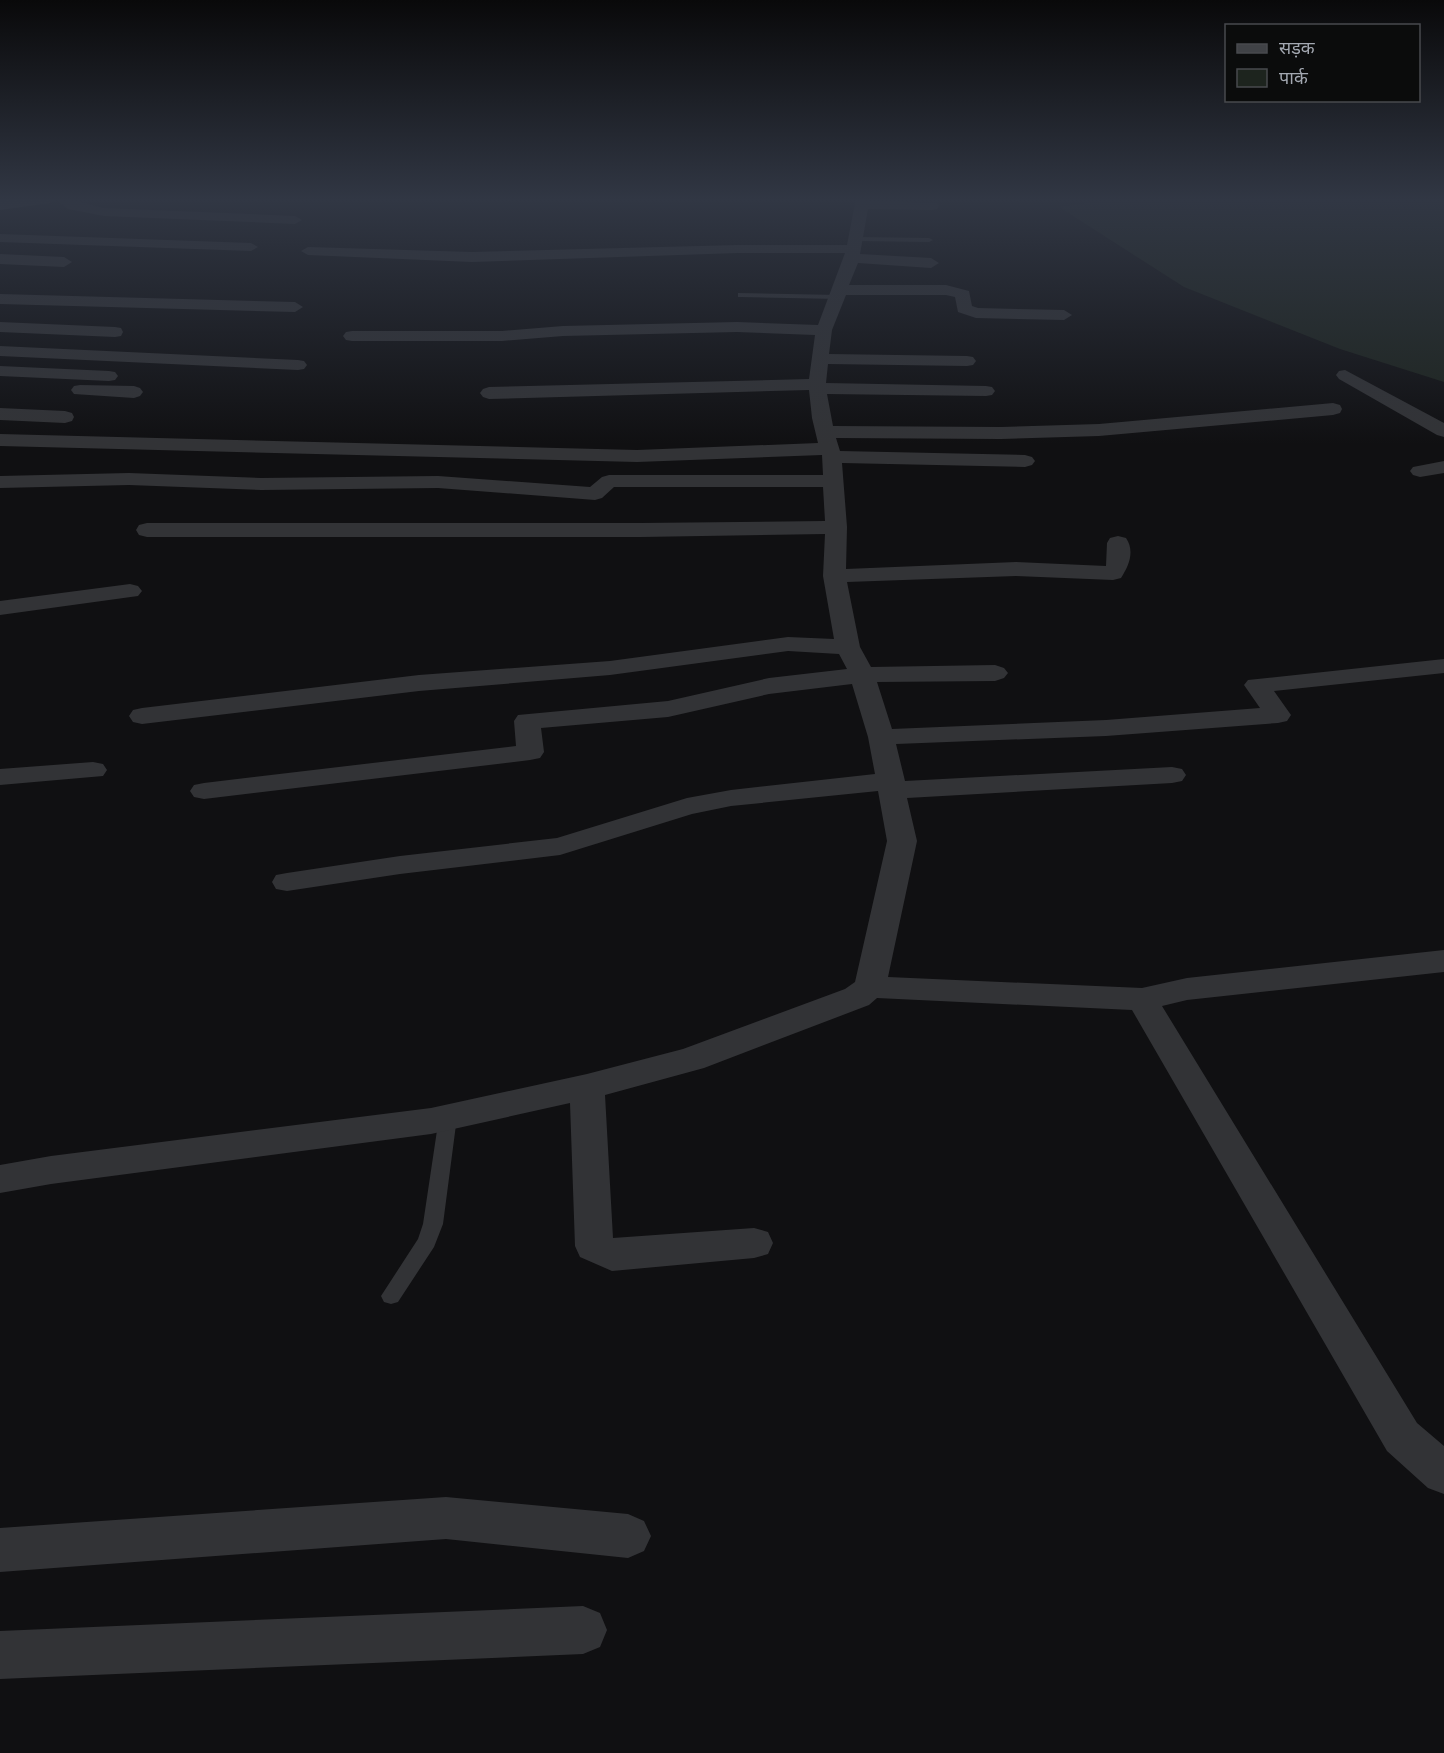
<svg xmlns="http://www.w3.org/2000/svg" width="1444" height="1753" font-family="Jost,'Noto Sans Devanagari',sans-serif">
  <rect width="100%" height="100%" fill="#101012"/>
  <path fill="#1d241e" d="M 1119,198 L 1444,198 L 1444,382 L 1340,349 L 1184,287 L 1059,207 Z"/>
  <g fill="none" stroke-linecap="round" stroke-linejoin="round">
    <path fill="#323336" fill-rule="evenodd" d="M 857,237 L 929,238 L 933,240 L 929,242 L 854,241 Z
      M 738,293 L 839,295 L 843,297 L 839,299 L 741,297 L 738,297 Z
      M 448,1110 L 454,1112 L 457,1117 L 443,1224 L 434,1247 L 398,1302 L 391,1304 L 384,1302 L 381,1296 L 418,1239 L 423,1224 L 439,1117 L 442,1112 Z"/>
    <path fill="#323336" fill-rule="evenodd" d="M 54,198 C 71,198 87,204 104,208 L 295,216 L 302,220 L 295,224 L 104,216 L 68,209 Z
      M 856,198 L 870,198 L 869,201 L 937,203 L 939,206 L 937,209 L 932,210 L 868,209 L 860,254 L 931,258 L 939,263 L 931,268 L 858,263 L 849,285 L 946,285 L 969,291 L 972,306 L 978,308 L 1064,310 L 1072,315 L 1064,320 L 976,318 L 958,312 L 955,297 L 946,295 L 846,295 L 832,330 L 829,354 L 967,356 L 973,357 L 976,361 L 973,365 L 967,366 L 828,364 L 826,383 L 986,386 L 992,387 L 995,391 L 992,395 L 986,396 L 827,394 L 833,426 L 1001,427 L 1099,424 L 1333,403 L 1340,405 L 1342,409 L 1340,413 L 1333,415 L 1099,436 L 1001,439 L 836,438 L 840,451 L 1025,455 L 1032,457 L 1035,461 L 1032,465 L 1025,467 L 842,463 L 847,527 L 846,569 L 1016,562 L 1106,566 L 1107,543 L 1110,538 L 1118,536 L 1126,538 C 1135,551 1129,566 1121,578 L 1113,580 L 1016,576 L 847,582 L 860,647 L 871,667 L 995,665 L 1004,668 L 1008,673 L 1004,678 L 995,681 L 877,682 L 892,729 L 1106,720 L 1260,708 L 1244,685 L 1248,680 L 1444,659 L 1444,673 L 1274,691 L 1291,715 L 1287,721 L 1278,723 L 1106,736 L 896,744 L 905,781 L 1172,767 L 1182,769 L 1186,775 L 1182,781 L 1172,783 L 907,798 L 917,841 L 888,977 L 1142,988 L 1187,978 L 1444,950 L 1444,972 L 1187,1000 L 1162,1006 L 1417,1423 L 1444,1446 L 1444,1494 L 1428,1488 L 1387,1451 L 1132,1010 L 877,998 L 869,1005 L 704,1068 L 605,1095 L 613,1238 L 754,1228 L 768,1232 L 773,1243 L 768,1254 L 754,1258 L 612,1271 L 580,1257 L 575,1246 L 570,1103 L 431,1134 L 51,1184 L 0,1193 L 0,1165 L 51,1156 L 431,1108 L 587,1074 L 683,1049 L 845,989 L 855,982 L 887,841 L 878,791 L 731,806 L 692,814 L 560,855 L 400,874 L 287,891 L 276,889 L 272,882 L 276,875 L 287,873 L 400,856 L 557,838 L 687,798 L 731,790 L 875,774 L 868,737 L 852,684 L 769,694 L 668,717 L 541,728 L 544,752 L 540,758 L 530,760 L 204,799 L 194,797 L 190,791 L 194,785 L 204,783 L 516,746 L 514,721 L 518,715 L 668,701 L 769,678 L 847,669 L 839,654 L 788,651 L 610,675 L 419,691 L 142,724 L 133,722 L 129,716 L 133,710 L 142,708 L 419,675 L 610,661 L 788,637 L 834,639 L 823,576 L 825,534 L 641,537 L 147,537 L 139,535 L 136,530 L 139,525 L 147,523 L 641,523 L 825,521 L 823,487 L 614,487 L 602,498 L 595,500 L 438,488 L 261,490 L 129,485 L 0,488 L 0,476 L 129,473 L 261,478 L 438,476 L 590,487 L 602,477 L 609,475 L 823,475 L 822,455 L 637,462 L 0,446 L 0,434 L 637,450 L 818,443 L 812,418 L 809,390 L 489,399 L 483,397 L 480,393 L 483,389 L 489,387 L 809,379 L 815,335 L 737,332 L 563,336 L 502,341 L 352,341 L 346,340 L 343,336 L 346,332 L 352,331 L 502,331 L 563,326 L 737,322 L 818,325 L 845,253 L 738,253 L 472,262 L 308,255 L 301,251 L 308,247 L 472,252 L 738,245 L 847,245 Z
      M 0,234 L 251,243 L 258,247 L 251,251 L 0,242 Z
      M 0,254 L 64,257 L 72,262 L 64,267 L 0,264 Z
      M 0,294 L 295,302 L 303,307 L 295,312 L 0,304 Z
      M 0,322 L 115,327 L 121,328 L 123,332 L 121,336 L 115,337 L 0,332 Z
      M 0,346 L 298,360 L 304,361 L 307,365 L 304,369 L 298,370 L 0,356 Z
      M 0,366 L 109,371 L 115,372 L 118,376 L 115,380 L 109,381 L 0,376 Z
      M 1345,370 L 1444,423 L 1444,437 L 1437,435 L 1339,379 L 1336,375 L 1339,371 Z
      M 80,385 L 134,386 L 140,388 L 143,392 L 140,396 L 134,398 L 74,394 L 71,390 L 74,386 Z
      M 0,408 L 65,411 L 72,413 L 74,417 L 72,421 L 65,423 L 0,420 Z
      M 1444,461 L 1444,473 L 1420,477 L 1413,475 L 1410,471 L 1413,467 Z
      M 130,584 L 138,586 L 142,591 L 138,596 L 0,615 L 0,601 Z
      M 93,762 L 103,764 L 107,770 L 103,776 L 0,785 L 0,769 Z
      M 446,1497 L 628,1514 L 644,1521 L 651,1536 L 644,1551 L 628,1558 L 446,1539 L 0,1572 L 0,1528 Z
      M 583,1606 L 600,1613 L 607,1630 L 600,1647 L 583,1654 L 0,1679 L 0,1631 Z"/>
    <path fill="#404246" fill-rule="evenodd" d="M 17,198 L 57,198 L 50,203 L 0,210 L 0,200 Z"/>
  </g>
  <linearGradient id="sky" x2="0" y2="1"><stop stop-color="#09090a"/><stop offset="0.45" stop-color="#313744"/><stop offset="1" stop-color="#313744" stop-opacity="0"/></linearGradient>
  <rect width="1444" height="444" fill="url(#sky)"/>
  <rect x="1225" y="24" width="195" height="78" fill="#0b0c0c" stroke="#484a4e" stroke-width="1.5"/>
  <rect x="1237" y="44" width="30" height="9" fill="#404246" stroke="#484a4e" stroke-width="1.5"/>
  <text x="1279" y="54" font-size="18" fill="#a3a8b1">सड़क</text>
  <rect x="1237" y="69" width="30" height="18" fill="#1d241e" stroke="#484a4e" stroke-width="1.5"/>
  <text x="1279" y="84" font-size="18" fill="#a3a8b1">पार्क</text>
</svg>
